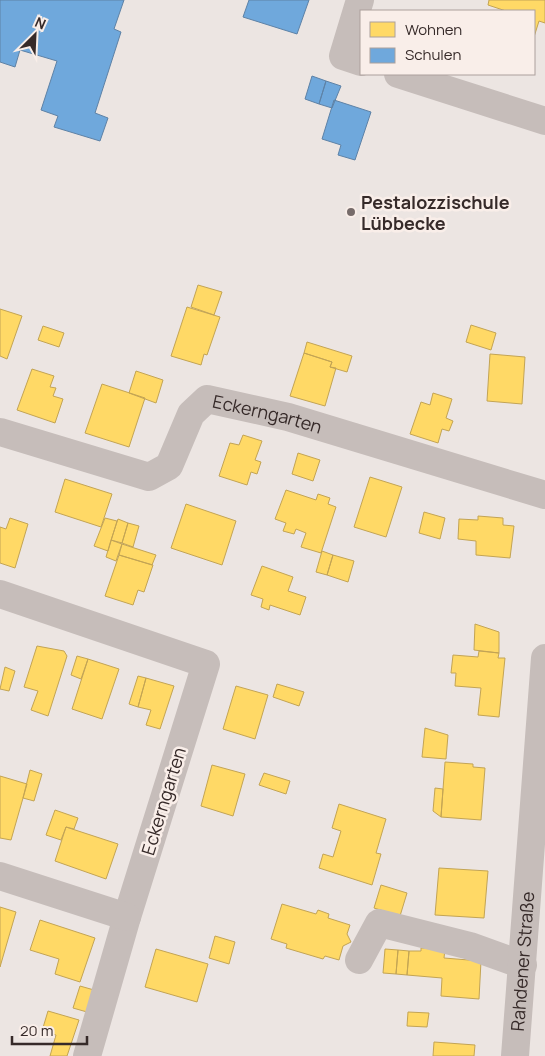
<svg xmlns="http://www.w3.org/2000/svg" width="545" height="1056" font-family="Manrope,sans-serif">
  <rect width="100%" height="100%" fill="#ece5e2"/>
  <path fill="#ffd966" stroke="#c3a454" d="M 489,0 L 545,0 L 545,23 L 539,21 L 534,37 L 534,11 L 506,11 L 488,5 Z
    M 198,285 L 222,292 L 214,315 L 191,307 Z
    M 187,307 L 220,317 L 207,355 L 204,354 L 201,365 L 171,356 Z
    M 0,309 L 22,316 L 7,359 L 0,356 Z
    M 471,325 L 496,333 L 491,350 L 466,342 Z
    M 43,326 L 64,333 L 59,347 L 38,340 Z
    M 307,342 L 352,356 L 347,372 L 330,367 L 332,362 L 304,353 Z
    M 304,353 L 332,362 L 330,367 L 336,368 L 325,406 L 290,396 Z
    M 490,354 L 525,357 L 522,404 L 487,401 Z
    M 32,369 L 54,376 L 50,387 L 56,388 L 53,396 L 63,399 L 55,423 L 17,410 Z
    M 136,371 L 163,380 L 156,403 L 129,393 Z
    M 102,384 L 145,398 L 129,447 L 85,433 Z
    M 433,393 L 452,399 L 446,418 L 453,421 L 449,431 L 442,429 L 438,443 L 410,434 L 421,402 L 430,405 Z
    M 243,435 L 262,441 L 255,460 L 261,462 L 257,474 L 251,472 L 247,485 L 219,476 L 230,443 L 239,445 Z
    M 298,453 L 320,460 L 313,481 L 292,474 Z
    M 370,477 L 402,487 L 386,537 L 354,527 Z
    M 65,479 L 112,494 L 101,527 L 55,512 Z
    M 286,490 L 316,500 L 318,494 L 330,498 L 328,504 L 336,507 L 321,553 L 301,547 L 306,533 L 296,529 L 294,534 L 283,531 L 286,523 L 275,519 Z
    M 186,504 L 236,521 L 222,565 L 171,548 Z
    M 424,512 L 445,518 L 440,539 L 419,533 Z
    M 478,516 L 503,518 L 503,525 L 514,526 L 510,558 L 476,555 L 476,541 L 458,539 L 459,519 L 478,520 Z
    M 10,518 L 28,524 L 15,568 L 0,563 L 0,527 L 6,529 Z
    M 105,518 L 117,521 L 108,551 L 94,546 Z
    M 118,519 L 128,523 L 122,543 L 111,540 Z
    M 128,523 L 139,526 L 133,547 L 122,543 Z
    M 111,540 L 122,544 L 116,561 L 106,557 Z
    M 122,544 L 156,555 L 152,565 L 119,555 Z
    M 322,551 L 333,555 L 327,575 L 316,572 Z
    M 119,555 L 153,565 L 144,592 L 138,590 L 133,605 L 105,596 Z
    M 333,555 L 354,561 L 348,582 L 327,575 Z
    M 262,566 L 293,577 L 288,591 L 306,597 L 300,615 L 270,605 L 269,610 L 261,607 L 263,599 L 251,595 Z
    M 475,624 L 499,632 L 499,653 L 474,650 Z
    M 37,646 L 64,651 L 67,656 L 48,716 L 31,710 L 38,691 L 24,687 Z
    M 479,651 L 499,653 L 498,658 L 505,658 L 499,717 L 478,715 L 481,688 L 455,686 L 456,673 L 451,673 L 453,655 L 478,657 Z
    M 77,656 L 88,659 L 81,679 L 71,675 Z
    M 88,659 L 119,669 L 102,719 L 72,709 Z
    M 5,667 L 15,671 L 9,691 L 0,689 Z
    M 138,676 L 146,678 L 138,707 L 129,704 Z
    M 146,678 L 174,686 L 160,729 L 146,725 L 151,710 L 138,707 Z
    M 277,684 L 304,692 L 299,706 L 273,697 Z
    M 236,686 L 268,695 L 255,739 L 223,729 Z
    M 425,728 L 448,735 L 446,759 L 422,757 Z
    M 445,762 L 473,764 L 473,767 L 485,768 L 481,820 L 441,817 Z
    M 212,765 L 245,774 L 233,816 L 201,806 Z
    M 30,770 L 42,774 L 34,801 L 23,798 Z
    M 264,773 L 290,781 L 286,794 L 259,785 Z
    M 0,776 L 27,784 L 11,840 L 0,838 Z
    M 435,788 L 443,789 L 441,817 L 433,811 Z
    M 339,804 L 386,819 L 376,853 L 381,854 L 372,885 L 319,868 L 323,854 L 333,857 L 341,831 L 332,828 Z
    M 55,810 L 78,818 L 74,829 L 66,827 L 61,840 L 46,835 Z
    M 66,827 L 118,844 L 106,879 L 55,861 Z
    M 439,868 L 488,871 L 484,918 L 435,915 Z
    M 381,885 L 407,893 L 400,916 L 374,908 Z
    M 282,904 L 316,914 L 318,910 L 329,914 L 328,918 L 350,925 L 347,934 L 351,942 L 343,946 L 339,960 L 325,956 L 323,959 L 286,948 L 287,944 L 271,939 Z
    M 0,907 L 16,912 L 0,967 Z
    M 40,920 L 95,938 L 80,982 L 55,974 L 59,959 L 30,950 Z
    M 215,936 L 235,942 L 229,964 L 209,958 Z
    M 421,948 L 445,949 L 444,958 L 481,961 L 479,999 L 441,996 L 442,978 L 407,975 L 409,951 L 421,951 Z
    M 156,949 L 208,964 L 197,1002 L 145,987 Z
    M 385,949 L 398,950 L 396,974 L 383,973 Z
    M 398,950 L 409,951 L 407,975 L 396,974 Z
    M 80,986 L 94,990 L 87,1012 L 73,1008 Z
    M 48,1011 L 79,1020 L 67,1056 L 50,1056 L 56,1035 L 42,1031 Z
    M 408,1012 L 429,1013 L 427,1027 L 407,1026 Z
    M 434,1042 L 475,1045 L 474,1056 L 433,1056 Z"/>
  <path fill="#6fa8dc" stroke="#5e82a6" d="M 0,0 L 124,0 L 114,29 L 121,32 L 95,113 L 108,118 L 100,141 L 54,127 L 58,116 L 41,110 L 57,61 L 20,50 L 15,67 L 0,62 Z
    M 249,0 L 309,0 L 297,34 L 243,17 Z
    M 312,76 L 326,81 L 319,104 L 305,99 Z
    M 326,81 L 341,86 L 332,108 L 319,104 Z
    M 334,100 L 371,112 L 355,160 L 338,155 L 341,145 L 322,139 Z"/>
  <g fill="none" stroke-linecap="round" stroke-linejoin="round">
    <g stroke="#c6bdba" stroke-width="28">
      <path d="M 360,0 L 343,56 L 361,62"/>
      <path d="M 398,74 L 545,121"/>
      <path id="s1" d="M 0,432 L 149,477 L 169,466 L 191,414 L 207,399 L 288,417 L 545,495"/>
      <path d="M 0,594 L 206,664 L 127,917 L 87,1056"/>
      <path d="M 0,876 L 127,917"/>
      <path d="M 359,960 L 379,923 L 470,946 L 523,965"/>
      <path id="s2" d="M 515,1056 L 545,658"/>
    </g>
  </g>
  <circle fill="#766b6a" stroke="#f9eee9" stroke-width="2" cx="351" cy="212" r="5"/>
  <g text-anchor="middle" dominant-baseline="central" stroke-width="5" stroke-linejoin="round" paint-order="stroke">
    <g font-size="18" font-weight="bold" fill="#362a29" stroke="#f9eee9" text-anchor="start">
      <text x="361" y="202">Pestalozzischule<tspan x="361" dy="21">Lübbecke</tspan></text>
    </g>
    <g font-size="18" fill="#362a29" stroke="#f9eee9">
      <text stroke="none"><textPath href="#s1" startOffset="319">Eckerngarten</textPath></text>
      <text transform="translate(163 801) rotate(-73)">Eckerngarten</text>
      <text stroke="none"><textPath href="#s2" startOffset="95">Rahdener Straße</textPath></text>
    </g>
  </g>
  <rect x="360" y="10" width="175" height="65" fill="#f9eee9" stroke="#aba09c"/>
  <rect x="370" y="22" width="25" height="15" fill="#ffd966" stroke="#aba09c"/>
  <text x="405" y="35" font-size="15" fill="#362a29">Wohnen</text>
  <rect x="370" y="48" width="25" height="15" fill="#6fa8dc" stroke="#aba09c"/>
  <text x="405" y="60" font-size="15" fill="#362a29">Schulen</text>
  <g transform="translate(35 35) rotate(24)" stroke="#f9eee9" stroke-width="4" paint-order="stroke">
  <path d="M0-4L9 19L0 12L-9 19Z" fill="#362a29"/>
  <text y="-8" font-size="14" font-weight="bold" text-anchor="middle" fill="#362a29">N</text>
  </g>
  <path d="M12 1036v8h75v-8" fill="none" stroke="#362a29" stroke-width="2.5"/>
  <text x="20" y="1036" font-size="15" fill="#362a29" stroke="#f9eee9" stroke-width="4" paint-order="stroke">20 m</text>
</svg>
